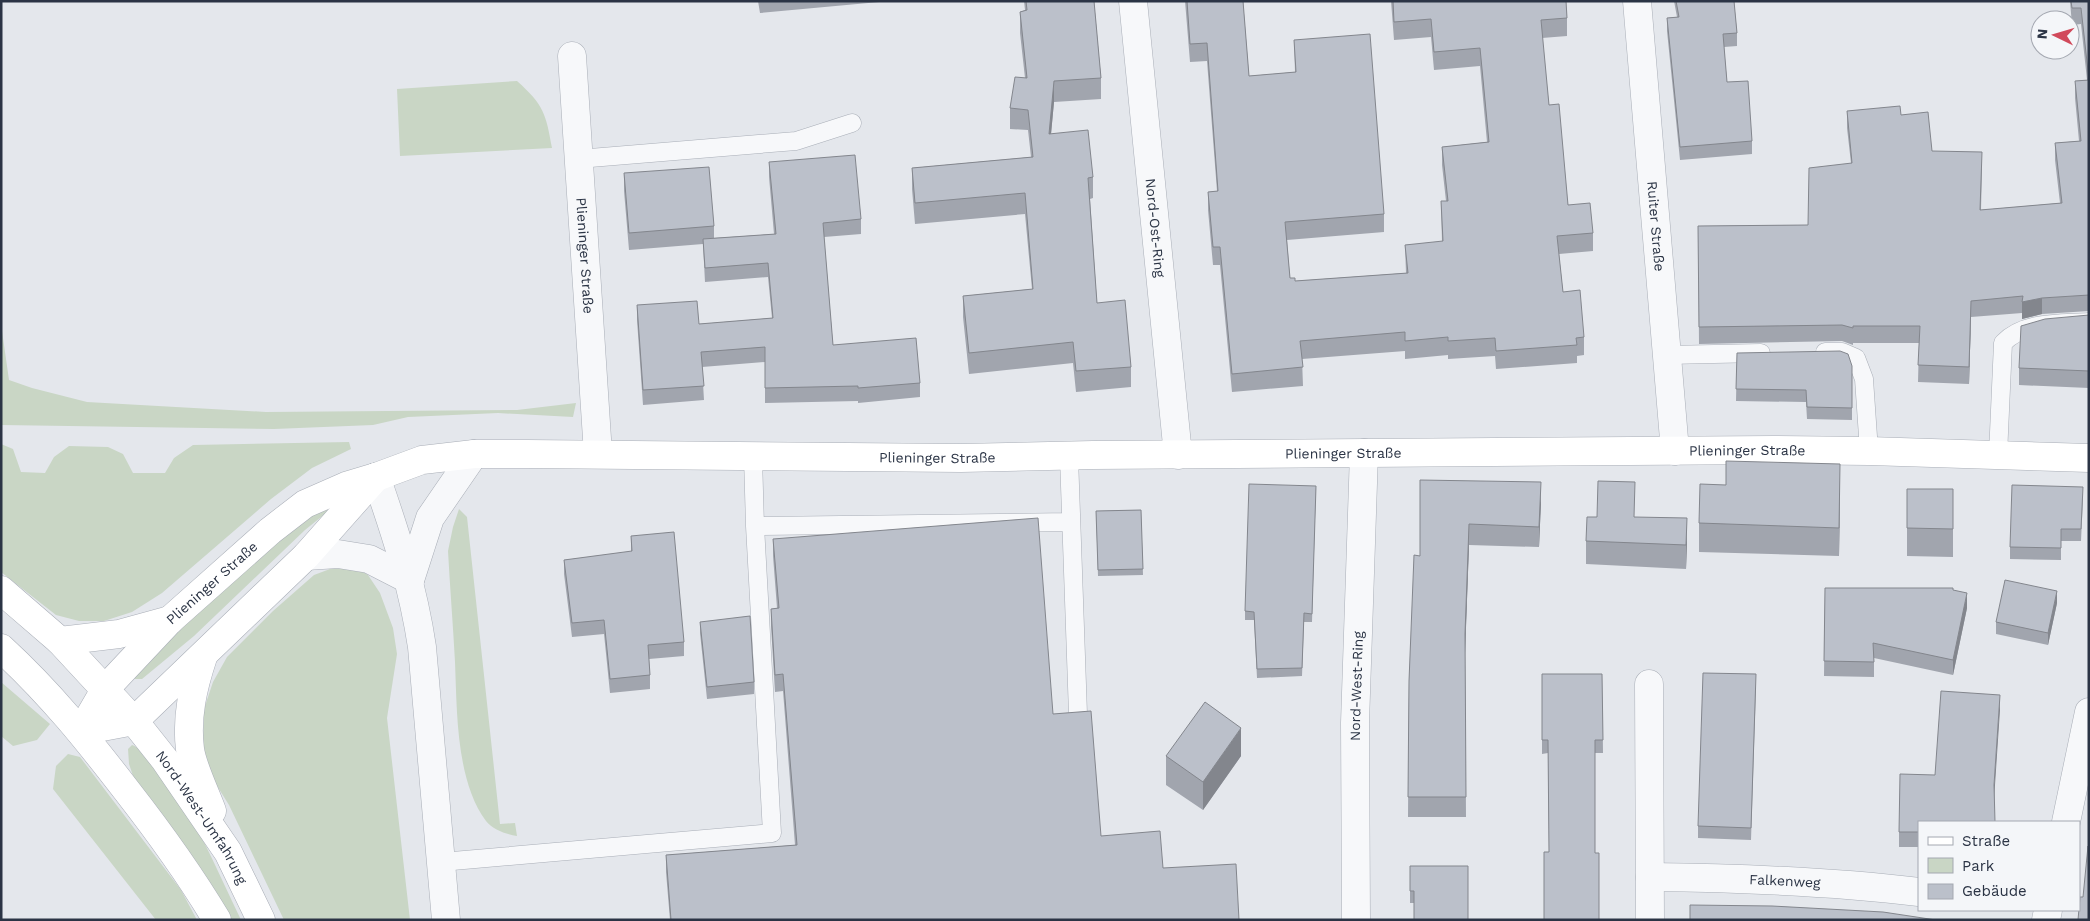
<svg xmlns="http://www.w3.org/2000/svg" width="2090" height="921" font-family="'Work Sans',sans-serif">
  <rect width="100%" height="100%" fill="#e4e7ec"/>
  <path fill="#c9d6c5" d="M 517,81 C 544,105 546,114 552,148 L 400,156 L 397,89 Z
    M 1,324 L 9,380 L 32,388 L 87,402 L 266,412 L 517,410 L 576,403 L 573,417 L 498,413 L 408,417 L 373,425 L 274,429 L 1,425 Z
    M 349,442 L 351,449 L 312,468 L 271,499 L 162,593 L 132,612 L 104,621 L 79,621 L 56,615 L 1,572 L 1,444 L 13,449 L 21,472 L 45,473 L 54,457 L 69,446 L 108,447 L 123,454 L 133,473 L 165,473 L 174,458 L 193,445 Z
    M 328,499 L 336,505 L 305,530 L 194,636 L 142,679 L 135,679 L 132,674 L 237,575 Z
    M 459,509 L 467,517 L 500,824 L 515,823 L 517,836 C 506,834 493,830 486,821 C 456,781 457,711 455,662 C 453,625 450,588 448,551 L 453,527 Z
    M 338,566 L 357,568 L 368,575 L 380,593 L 393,628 L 397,654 L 387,718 L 410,920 L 284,920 L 229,805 L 214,781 L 203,748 L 204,709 L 213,682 L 227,657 L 273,611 L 314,575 Z
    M 1,682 L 50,724 L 37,740 L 13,746 L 1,736 Z
    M 132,745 C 150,750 193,821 203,840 C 216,866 228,893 241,920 L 226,920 L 140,796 L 129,764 L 128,749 Z
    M 68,754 L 80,757 L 181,890 L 197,920 L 156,920 L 53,789 L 56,766 Z"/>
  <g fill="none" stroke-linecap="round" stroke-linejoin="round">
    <g stroke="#a9aeb7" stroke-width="19">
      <path id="service" d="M 578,159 L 796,141 L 852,123
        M 1825,352 L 1842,352 L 1856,358 L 1864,379 L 1869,451
        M 1667,355 L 1761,353
        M 1998,455 L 2003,343 C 2024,321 2060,324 2089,322
        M 1069,457 L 1078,714
        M 755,526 L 1071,522
        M 441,862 L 772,833 L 755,526 L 753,457"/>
    </g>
    <g stroke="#a9aeb7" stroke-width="29">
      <g id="minor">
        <path id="s1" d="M 1133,1 L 1178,455"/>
        <path id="s2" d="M 1637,1 L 1675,451"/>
        <path id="s3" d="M 572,56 L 598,454"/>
        <path d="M 376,477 C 396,534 413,587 422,647 L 446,920"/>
        <path d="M 306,556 L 338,554 L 369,559 L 410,580"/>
        <path d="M 410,580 L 430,518 L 474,454"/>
        <path d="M 1649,684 L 1650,920"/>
        <path d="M 2066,822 L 2089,712"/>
        <path id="s4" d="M 1650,877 C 1740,878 1829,881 1919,892"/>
        <path id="s5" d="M 1356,920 L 1355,723 L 1364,453"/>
        <path d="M 2046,920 L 2048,910"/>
      </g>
    </g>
    <g stroke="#a9aeb7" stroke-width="29">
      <g id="secondary">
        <path id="s6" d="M 1,590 L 60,641 L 134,721 L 165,760 L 228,852 L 261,920"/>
        <path d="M 60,641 L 119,634 L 170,620"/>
        <path d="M 1,648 C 50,693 87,739 127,791 C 159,832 190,875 217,920"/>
        <path d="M 203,657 C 193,687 186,717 190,749 C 192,766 206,794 212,811"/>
        <path d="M 134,721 L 306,556 L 376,477"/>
        <path id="s7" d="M 81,731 L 106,688 L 170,620 L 270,531 L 305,504 L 346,486 L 376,477 L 422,460 L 474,454 L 528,454 L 961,458 L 1093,455 L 1773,450 L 1869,451 L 2089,458"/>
        <path d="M 81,731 L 134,721"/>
      </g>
    </g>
    <use href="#service" stroke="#f7f8fa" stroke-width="18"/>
    <use href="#minor" stroke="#f7f8fa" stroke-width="28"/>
    <use href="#secondary" stroke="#fff" stroke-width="28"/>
  </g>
  <path fill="#a1a5ae" d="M 758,1 L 890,1 L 760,13 Z
    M 1024,1 L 1094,1 L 1101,78 L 1101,99 L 1054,102 L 1051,134 L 1093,177 L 1093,198 L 1090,199 L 1097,303 L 1131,367 L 1131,387 L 1076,392 L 1073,363 L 969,374 L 963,317 L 963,296 L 1032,289 L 1025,214 L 915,224 L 912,189 L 912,168 L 1031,157 L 1028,130 L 1010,129 L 1010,108 L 1025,78 L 1020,33 L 1020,12 L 1025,10 Z
    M 1185,1 L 1243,1 L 1249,76 L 1295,72 L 1294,40 L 1384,214 L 1384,232 L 1287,240 L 1290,278 L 1295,281 L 1406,273 L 1405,245 L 1442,242 L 1441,201 L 1446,201 L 1442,165 L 1442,147 L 1487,142 L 1480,66 L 1434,70 L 1431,37 L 1394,40 L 1391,1 L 1566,1 L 1567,18 L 1567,36 L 1542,38 L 1549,105 L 1568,205 L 1593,233 L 1593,251 L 1559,254 L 1563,292 L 1584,337 L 1584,355 L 1577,356 L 1577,363 L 1496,369 L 1495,356 L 1448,359 L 1448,355 L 1405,359 L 1405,351 L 1302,359 L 1303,386 L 1232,392 L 1220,265 L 1213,265 L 1208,210 L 1208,192 L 1217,191 L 1207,61 L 1190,62 Z
    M 1674,1 L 1734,1 L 1737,33 L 1737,46 L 1724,47 L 1727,82 L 1752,141 L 1752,154 L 1680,160 L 1667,31 L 1667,18 L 1677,17 Z
    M 2070,1 L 2089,1 L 2089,311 L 2042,314 L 2022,319 L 2022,313 L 1971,317 L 1969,384 L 1918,382 L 1919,343 L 1853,343 L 1853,345 L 1842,341 L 1699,344 L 1698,226 L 1808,225 L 1851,163 L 1847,128 L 1847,111 L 1901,115 L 1932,151 L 1982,169 L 1981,210 L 2060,203 L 2055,160 L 2055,143 L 2079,141 L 2075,98 L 2075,81 L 2087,80 L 2081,24 L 2072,25 Z
    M 769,162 L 861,219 L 861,234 L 824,237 L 833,345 L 920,383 L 920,397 L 858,403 L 858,401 L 765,403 L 765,362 L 702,367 L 704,400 L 643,405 L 637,320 L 637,305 L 699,324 L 772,318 L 768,277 L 705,282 L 703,244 L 629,250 L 624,191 L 624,173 L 714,226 L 714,238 L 774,234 L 769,177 Z
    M 2089,315 L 2089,388 L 2019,385 L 2019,368 Z
    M 1737,353 L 1852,366 L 1852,420 L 1807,419 L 1806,402 L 1736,401 Z
    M 1420,480 L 1541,502 L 1539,547 L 1469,545 L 1465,652 L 1466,817 L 1408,817 L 1409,681 L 1420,556 Z
    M 1316,486 L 1312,622 L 1304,622 L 1302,676 L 1257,678 L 1254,620 L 1245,620 L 1245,611 Z
    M 1907,489 L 1953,489 L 1953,557 L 1907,556 Z
    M 1840,493 L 1839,556 L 1699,552 L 1699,523 Z
    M 2083,498 L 2081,541 L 2061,541 L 2061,560 L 2010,559 L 2010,547 Z
    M 1141,510 L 1143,575 L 1098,576 L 1096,511 Z
    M 1597,517 L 1635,517 L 1687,542 L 1686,569 L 1586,564 L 1586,541 Z
    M 631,536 L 684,642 L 684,656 L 649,659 L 650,675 L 650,689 L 610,693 L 604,634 L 572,637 L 564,574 L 564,560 L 631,552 Z
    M 773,539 L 1053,714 L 1101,836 L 1163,868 L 1239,920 L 670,920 L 666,872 L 666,855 L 795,845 L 783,691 L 775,692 L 771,626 L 771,609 L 777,608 L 773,556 Z
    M 1825,588 L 1953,590 L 1967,608 L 1953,675 L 1874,658 L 1874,677 L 1824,676 Z
    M 2057,603 L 2048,645 L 1996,634 L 1996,622 Z
    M 700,622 L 754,682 L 754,694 L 707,699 L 700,633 Z
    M 1542,674 L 1602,674 L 1603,753 L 1595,753 L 1549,852 L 1548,753 L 1542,754 Z
    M 1756,686 L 1751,840 L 1698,838 L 1698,826 Z
    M 2000,710 L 1919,822 L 1919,847 L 1899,847 L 1899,832 L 1935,775 Z
    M 1166,756 L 1241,756 L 1203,810 L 1166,785 Z
    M 1410,866 L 1468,866 L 1414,903 L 1410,903 Z"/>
  <path fill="#83868d" d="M 1054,81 L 1054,102 L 1049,155 L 1049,134 Z
    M 2042,298 L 2042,314 L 2022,319 L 2022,302 Z
    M 1971,301 L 1971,317 L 1969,384 L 1969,367 Z
    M 1840,464 L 1840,493 L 1839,556 L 1839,528 Z
    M 1541,482 L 1541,502 L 1539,547 L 1539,527 Z
    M 1687,518 L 1687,542 L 1686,569 L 1686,545 Z
    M 1469,524 L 1469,545 L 1465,655 L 1465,634 Z
    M 2057,591 L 2057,603 L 2048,645 L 2048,633 Z
    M 1967,593 L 1967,608 L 1953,675 L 1953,660 Z
    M 2000,695 L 2000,710 L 1994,800 L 1994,785 Z
    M 1241,728 L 1241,756 L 1203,810 L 1203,782 Z"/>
  <path fill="#bbc0ca" stroke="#83868d" d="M 1026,1 L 1094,1 L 1101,78 L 1054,81 L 1049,134 L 1088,130 L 1093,177 L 1088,178 L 1097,303 L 1125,300 L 1131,367 L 1076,371 L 1073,342 L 969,353 L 963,296 L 1033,289 L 1025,193 L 915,203 L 912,168 L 1033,157 L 1028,110 L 1010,108 L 1015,77 L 1027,78 L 1020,12 L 1027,10 Z
    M 1187,1 L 1243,1 L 1249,76 L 1296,72 L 1294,40 L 1370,34 L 1384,214 L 1285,222 L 1290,278 L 1295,278 L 1295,281 L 1408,273 L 1405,245 L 1443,241 L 1441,201 L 1448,201 L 1442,147 L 1489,142 L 1480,48 L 1434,52 L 1431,19 L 1394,22 L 1393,1 L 1566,1 L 1567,18 L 1541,20 L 1549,105 L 1559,104 L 1568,205 L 1590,203 L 1593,233 L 1557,236 L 1563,292 L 1580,290 L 1584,337 L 1576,338 L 1577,345 L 1496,351 L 1495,338 L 1448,341 L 1448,337 L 1405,341 L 1405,332 L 1300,341 L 1303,367 L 1232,374 L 1220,247 L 1213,247 L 1208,192 L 1218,191 L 1207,43 L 1190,44 Z
    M 1676,1 L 1734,1 L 1737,33 L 1723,34 L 1727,82 L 1748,81 L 1752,141 L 1680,147 L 1667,18 L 1679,17 Z
    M 2071,1 L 2089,1 L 2089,80 L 2081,8 L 2072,8 Z
    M 2089,80 L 2089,295 L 2042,298 L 2022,302 L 2023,296 L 1971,301 L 1969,367 L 1918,365 L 1920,326 L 1853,326 L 1853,328 L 1842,325 L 1699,327 L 1698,226 L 1808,225 L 1809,168 L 1852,163 L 1847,111 L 1900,106 L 1901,115 L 1928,112 L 1932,151 L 1982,152 L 1980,210 L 2062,203 L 2055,143 L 2081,141 L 2075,81 Z
    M 855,155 L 861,219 L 823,223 L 833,345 L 916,338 L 920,383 L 858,388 L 858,386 L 765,388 L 765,347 L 701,352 L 704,386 L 643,390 L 637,305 L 697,301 L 699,324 L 773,318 L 768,263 L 705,268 L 703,239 L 776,234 L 769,162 Z
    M 709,167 L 714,226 L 629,233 L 624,173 Z
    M 2089,315 L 2089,371 L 2019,368 L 2021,326 L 2045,319 Z
    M 1840,351 L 1848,354 L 1852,366 L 1852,408 L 1807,407 L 1806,390 L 1736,389 L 1737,353 Z
    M 1726,461 L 1840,464 L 1839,528 L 1699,523 L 1700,484 L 1726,485 Z
    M 1420,480 L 1541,482 L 1539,527 L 1469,524 L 1465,634 L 1466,797 L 1408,797 L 1409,681 L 1414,555 L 1420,556 Z
    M 1598,481 L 1635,482 L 1634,517 L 1687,518 L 1686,545 L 1586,541 L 1587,517 L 1597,517 Z
    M 1249,484 L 1316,486 L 1312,614 L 1304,613 L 1302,668 L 1257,669 L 1254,612 L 1245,611 Z
    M 2012,485 L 2083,487 L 2081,529 L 2061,529 L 2061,548 L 2010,547 Z
    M 1907,489 L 1953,489 L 1953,529 L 1907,528 Z
    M 1141,510 L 1143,569 L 1098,570 L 1096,511 Z
    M 1038,518 L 1053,714 L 1091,711 L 1101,836 L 1160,831 L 1163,868 L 1236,864 L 1239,920 L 671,920 L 666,855 L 797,845 L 783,674 L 775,675 L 771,609 L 779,608 L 773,539 Z
    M 674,532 L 684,642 L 648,645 L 650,675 L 610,679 L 604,620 L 572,623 L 564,560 L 632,551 L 631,536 Z
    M 2005,580 L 2057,591 L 2048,633 L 1996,622 Z
    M 1825,588 L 1953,588 L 1953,590 L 1967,593 L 1953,660 L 1873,643 L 1874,662 L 1824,661 Z
    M 750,616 L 754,682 L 707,687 L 700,622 Z
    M 1703,673 L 1756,674 L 1751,828 L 1698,826 Z
    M 1542,674 L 1602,674 L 1603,740 L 1595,740 L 1595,853 L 1599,853 L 1599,920 L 1544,920 L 1544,852 L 1549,852 L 1548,740 L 1542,740 Z
    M 1941,691 L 2000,695 L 1994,785 L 1995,822 L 1919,822 L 1919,832 L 1899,832 L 1900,774 L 1935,775 Z
    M 1205,702 L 1241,728 L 1203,782 L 1166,756 Z
    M 2088,846 L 2089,920 L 2078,920 L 2080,897 L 2083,897 Z
    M 1410,866 L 1468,866 L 1468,920 L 1414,920 L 1414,891 L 1410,891 Z
    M 1690,905 L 1772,906 L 1883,912 L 1936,920 L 1690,920 Z"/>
  <g text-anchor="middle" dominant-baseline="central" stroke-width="4.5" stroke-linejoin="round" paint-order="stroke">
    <g font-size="14" fill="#2b3445" stroke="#f4f6f9">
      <text stroke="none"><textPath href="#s2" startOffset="226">Ruiter Straße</textPath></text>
      <text stroke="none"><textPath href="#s1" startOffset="228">Nord-Ost-Ring</textPath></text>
      <text stroke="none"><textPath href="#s3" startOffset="200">Plieninger Straße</textPath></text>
      <text stroke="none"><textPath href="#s7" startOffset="1772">Plieninger Straße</textPath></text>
      <text stroke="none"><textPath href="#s7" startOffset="1368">Plieninger Straße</textPath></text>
      <text stroke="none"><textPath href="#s7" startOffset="962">Plieninger Straße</textPath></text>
      <text stroke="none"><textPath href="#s7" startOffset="199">Plieninger Straße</textPath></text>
      <text stroke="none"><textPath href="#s5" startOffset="234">Nord-West-Ring</textPath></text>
      <text stroke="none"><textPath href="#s6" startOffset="305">Nord-West-Umfahrung</textPath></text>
      <text stroke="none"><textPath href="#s4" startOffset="135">Falkenweg</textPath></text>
    </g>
  </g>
  <rect width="2090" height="921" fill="none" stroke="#2b3445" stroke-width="5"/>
  <rect x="1918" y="821" width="162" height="90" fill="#f4f6f9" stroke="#a4a8b1"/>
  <rect x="1928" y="837" width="25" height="8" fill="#ffffff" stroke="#a4a8b1"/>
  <text x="1962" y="846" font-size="15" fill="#2b3445">Straße</text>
  <rect x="1928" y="858" width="25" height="15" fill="#c9d6c5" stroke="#a4a8b1"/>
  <text x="1962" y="871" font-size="15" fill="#2b3445">Park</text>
  <rect x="1928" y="884" width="25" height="15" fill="#bbc0ca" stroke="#a4a8b1"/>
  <text x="1962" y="896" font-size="15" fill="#2b3445">Gebäude</text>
  <g transform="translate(2055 35) rotate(275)"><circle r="24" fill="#f4f6f9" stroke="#a4a8b1"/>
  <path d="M0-4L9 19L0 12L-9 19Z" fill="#d1495b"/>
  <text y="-8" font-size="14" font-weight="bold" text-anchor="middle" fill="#2b3445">N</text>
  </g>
</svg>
